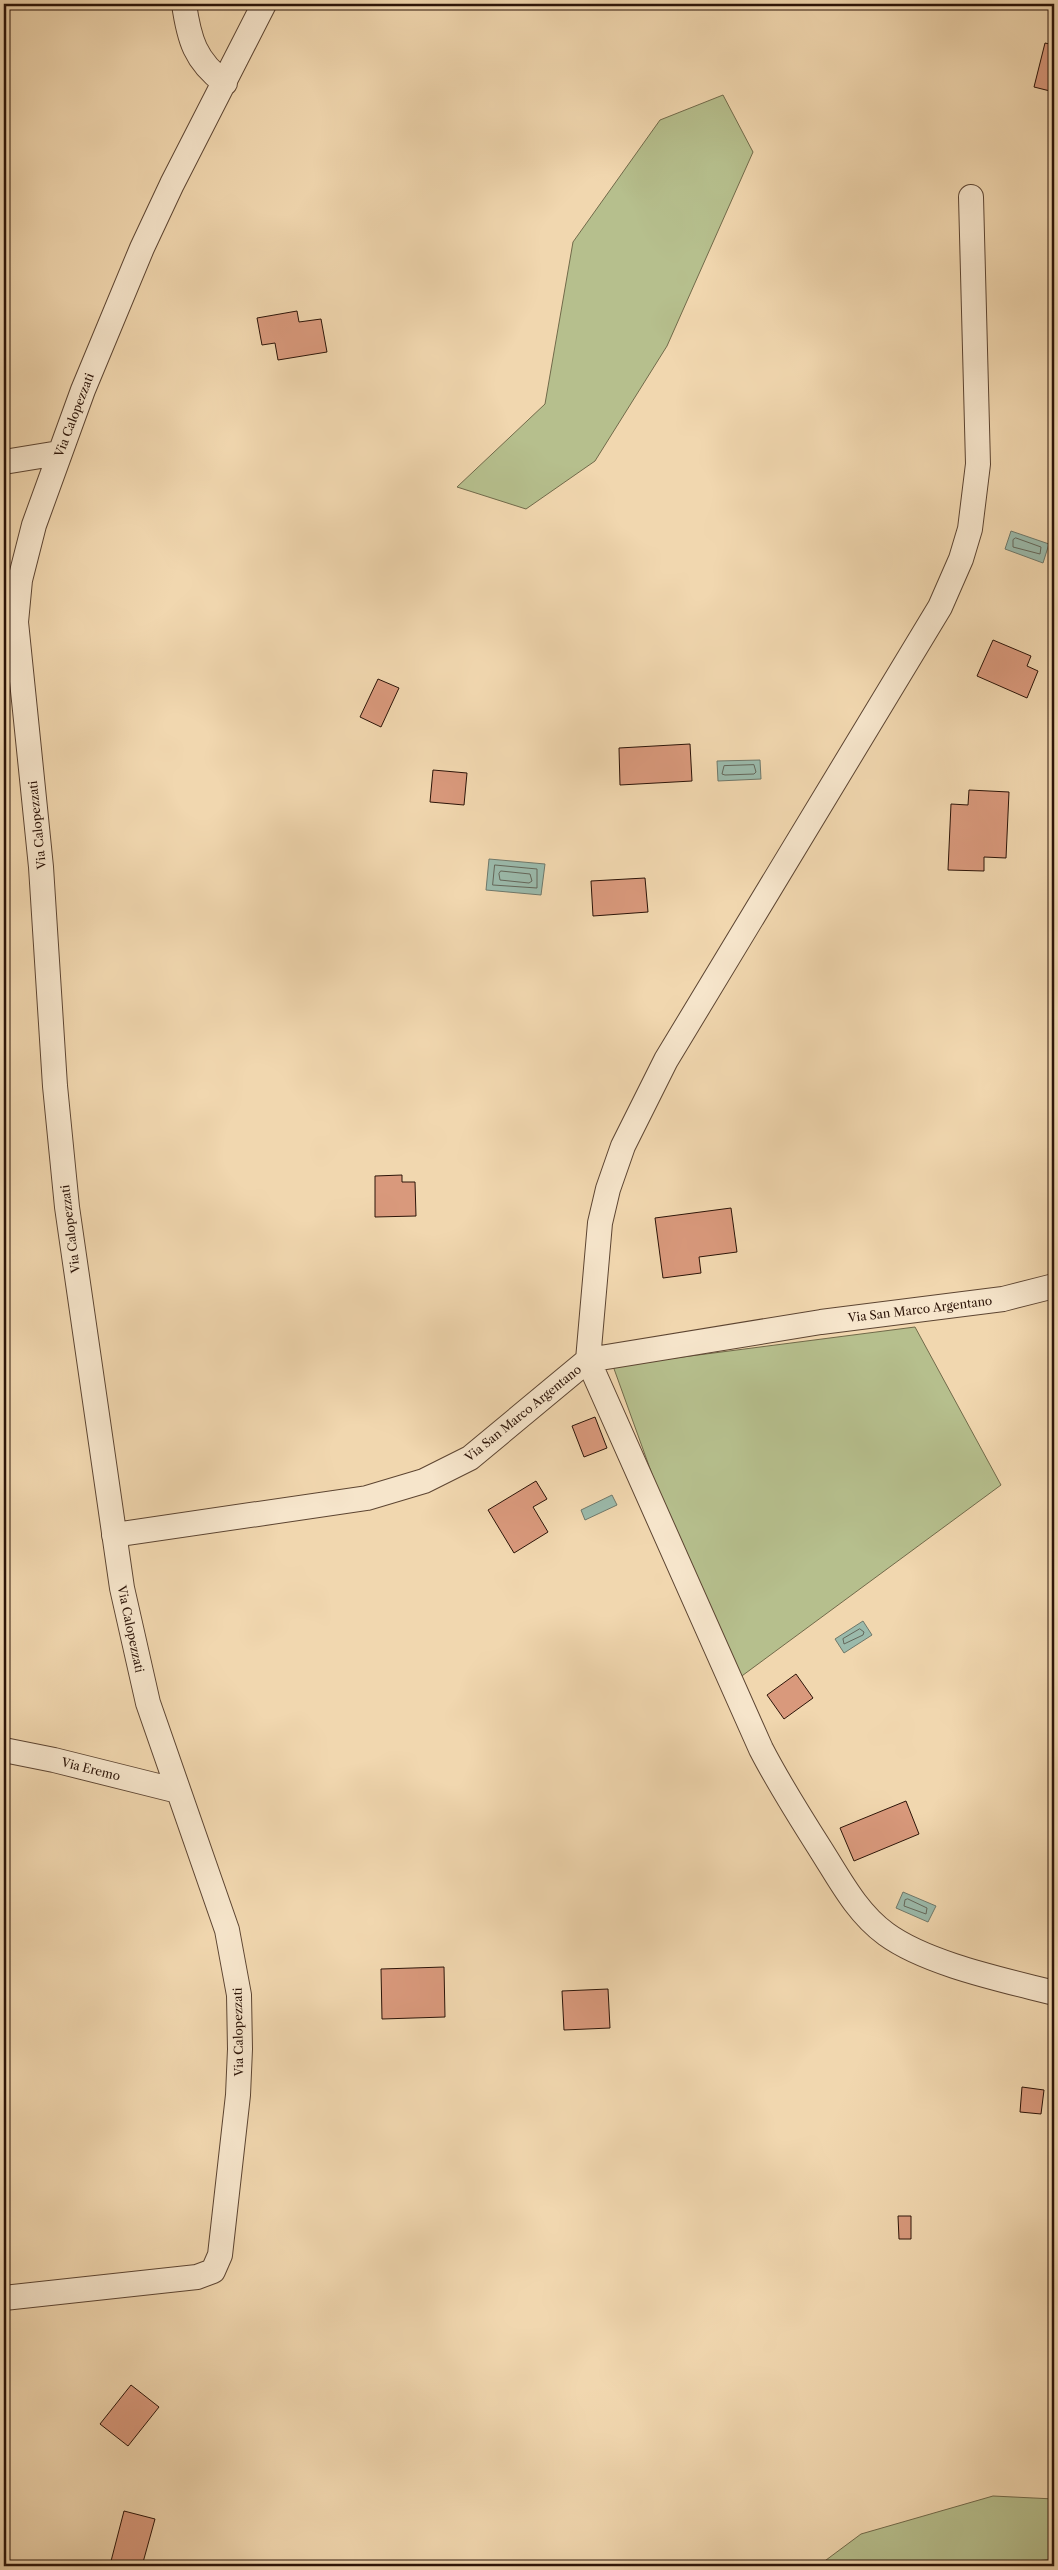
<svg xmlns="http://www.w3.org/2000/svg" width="1058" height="2570" font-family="'Libre Caslon Text',serif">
  <rect width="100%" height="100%" fill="#f1d7af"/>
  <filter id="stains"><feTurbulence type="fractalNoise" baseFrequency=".004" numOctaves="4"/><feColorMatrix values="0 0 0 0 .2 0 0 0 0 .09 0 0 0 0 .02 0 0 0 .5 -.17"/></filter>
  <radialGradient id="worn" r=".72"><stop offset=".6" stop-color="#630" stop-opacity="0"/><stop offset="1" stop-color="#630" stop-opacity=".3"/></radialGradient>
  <path fill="#b6bf8d" stroke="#716a4a" d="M 723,95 L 753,152 L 667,346 L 595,461 L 526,509 L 457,487 L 545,404 L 573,242 L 660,120 Z
    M 915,1327 L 1001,1485 L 735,1681 L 657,1488 L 613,1366 Z
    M 993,2496 L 1054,2499 L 1054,2559 L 993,2566 L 818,2566 L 861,2534 Z"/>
  <path fill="#9bbaab" stroke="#6f786a" d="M 1011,531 L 1049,544 L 1043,563 L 1005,549 Z
    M 760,760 L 761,779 L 718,781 L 717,761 Z
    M 489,859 L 545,864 L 541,895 L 486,890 Z
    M 612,1495 L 617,1505 L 585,1520 L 581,1510 Z
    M 863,1621 L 872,1635 L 844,1653 L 835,1639 Z
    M 903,1892 L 936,1906 L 928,1922 L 896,1908 Z"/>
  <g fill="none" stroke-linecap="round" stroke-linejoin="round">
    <path stroke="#64675a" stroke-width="1" d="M 1016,538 L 1041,547 L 1040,554 L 1013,547 L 1013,540 Z
      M 754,765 L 756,772 L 754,774 L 725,775 L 722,774 L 724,766 Z
      M 495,865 L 537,869 L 537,888 L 493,885 Z
      M 501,871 L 530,874 L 532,881 L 529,883 L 500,880 L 499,874 Z
      M 860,1629 L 864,1632 L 863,1635 L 844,1644 L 843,1639 Z
      M 908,1899 L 927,1908 L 926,1914 L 904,1906 L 905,1900 Z"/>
  </g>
  <path fill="#d9997c" stroke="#2c1408" d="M 1045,43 L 1054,45 L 1054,92 L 1034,87 Z
    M 297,311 L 299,322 L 321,319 L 327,352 L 278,360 L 275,343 L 262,345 L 257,318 Z
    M 993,640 L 1031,656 L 1027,666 L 1038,671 L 1027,698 L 977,676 Z
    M 378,679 L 399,688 L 381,727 L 360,717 Z
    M 690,744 L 692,781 L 620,785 L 619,748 Z
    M 433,770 L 467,773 L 464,805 L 430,802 Z
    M 969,790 L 1009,792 L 1006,858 L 984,857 L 984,871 L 948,870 L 951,804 L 968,805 Z
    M 645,878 L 648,912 L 593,916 L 591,881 Z
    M 402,1175 L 402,1182 L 415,1182 L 416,1216 L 375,1217 L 375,1176 Z
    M 731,1208 L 737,1252 L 699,1257 L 701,1273 L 663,1278 L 655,1218 Z
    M 595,1417 L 607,1448 L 584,1457 L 572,1426 Z
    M 536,1481 L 547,1499 L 533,1507 L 548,1532 L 514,1553 L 488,1510 Z
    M 796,1674 L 813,1698 L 784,1719 L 767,1695 Z
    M 906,1801 L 919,1834 L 854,1861 L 840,1828 Z
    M 444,1967 L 445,2017 L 382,2019 L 381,1969 Z
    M 608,1989 L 610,2028 L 564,2030 L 562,1991 Z
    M 1022,2087 L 1044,2090 L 1041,2114 L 1020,2112 Z
    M 898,2216 L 911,2216 L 911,2239 L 899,2239 Z
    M 131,2385 L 159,2407 L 128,2446 L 100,2424 Z
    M 124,2511 L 155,2519 L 142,2566 L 110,2565 Z"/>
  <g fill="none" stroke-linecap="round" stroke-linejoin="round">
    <g stroke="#5d4532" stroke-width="26">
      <path id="minor" d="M 184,4 C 189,39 195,61 225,83
        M 971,197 L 978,464 L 970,529 L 961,559 L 940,607 L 666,1060 L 623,1146 L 608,1189 L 600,1223 L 588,1360 L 761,1749 C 779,1784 800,1817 821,1850 C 840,1880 857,1913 886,1934 C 927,1964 1004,1980 1054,1993
        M 4,462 L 59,453
        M 114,1535 L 367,1498 L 424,1481 L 470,1458 L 588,1360 L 821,1322 L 1003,1299 L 1054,1286
        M 4,1750 L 54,1760 L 178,1791
        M 4,2298 L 197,2277 L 213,2271 L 220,2255 L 238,2095 L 240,2049 L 239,1995 L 227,1930 L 148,1703 L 122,1588 L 67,1207 L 55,1086 L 41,867 L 16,622 L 20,580 L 34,525 L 83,390 L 142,248 L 172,184 L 264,4"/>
    </g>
    <use href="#minor" stroke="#f6e5cb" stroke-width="24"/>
  </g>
  <g text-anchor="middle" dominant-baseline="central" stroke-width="4.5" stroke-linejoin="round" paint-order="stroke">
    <g font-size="12" fill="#2c1408" stroke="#f6e5cb">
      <text transform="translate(74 415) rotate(-69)">Via Calopezzati</text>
      <text transform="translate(37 825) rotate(-96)">Via Calopezzati</text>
      <text transform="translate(70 1229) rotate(-97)">Via Calopezzati</text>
      <text transform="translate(920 1309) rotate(-7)">Via San Marco Argentano</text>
      <text transform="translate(523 1413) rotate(-39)">Via San Marco Argentano</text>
      <text transform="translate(131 1629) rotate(78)">Via Calopezzati</text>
      <text transform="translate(91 1769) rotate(14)">Via Eremo</text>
      <text transform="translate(238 2032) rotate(-91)">Via Calopezzati</text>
    </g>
  </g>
  <rect width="1058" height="2570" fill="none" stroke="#f1d7af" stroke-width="20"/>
  <rect x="5" y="5" width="1048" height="2560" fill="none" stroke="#2c1408" stroke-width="2.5"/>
  <rect x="10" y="10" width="1038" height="2550" fill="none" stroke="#2c1408"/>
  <rect width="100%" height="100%" filter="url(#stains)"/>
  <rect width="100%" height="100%" fill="url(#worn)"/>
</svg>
